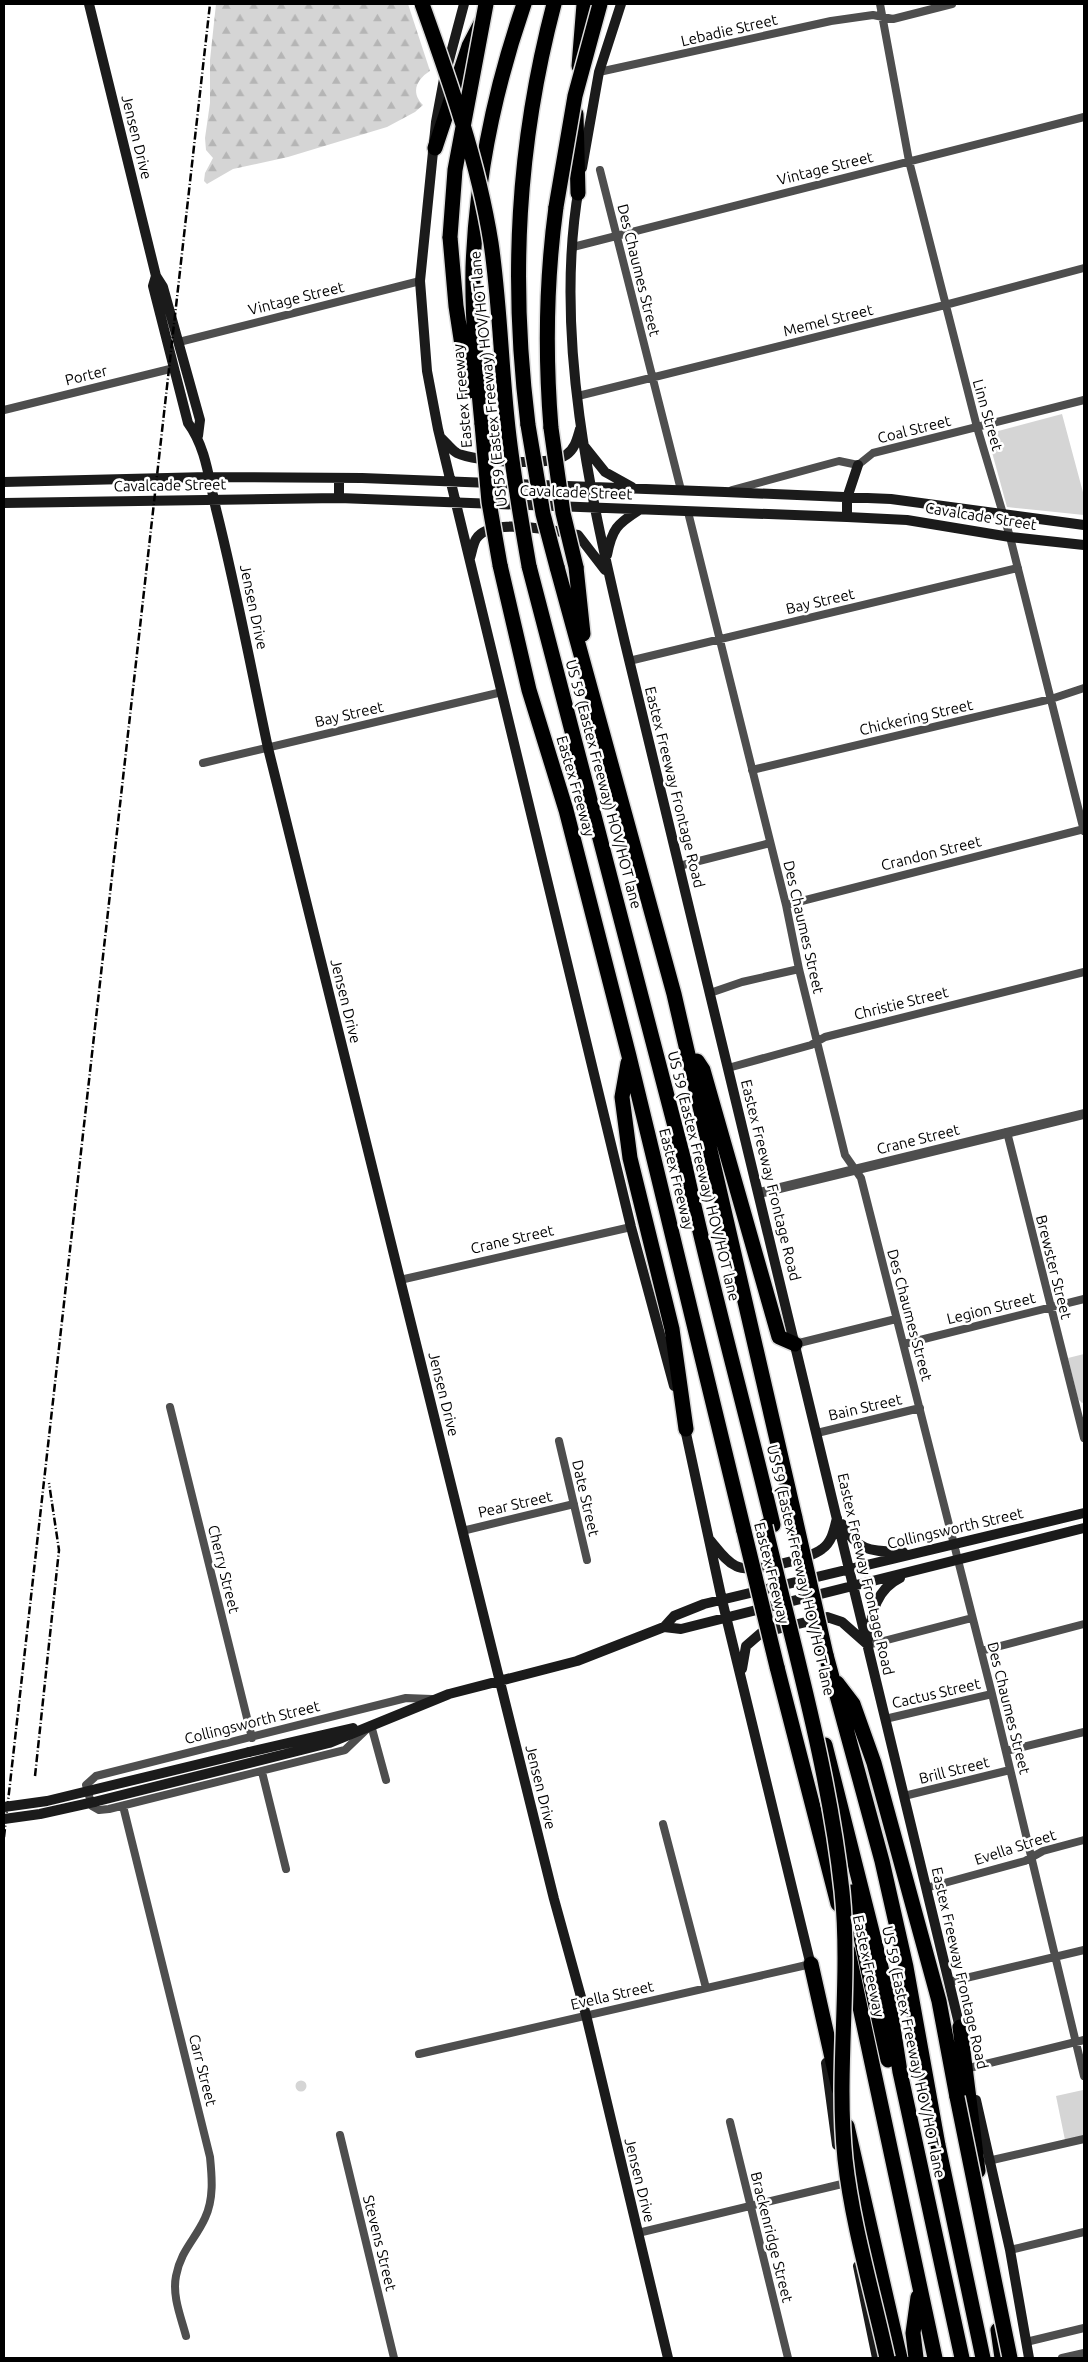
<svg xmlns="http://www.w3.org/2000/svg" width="1088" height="2362" font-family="Ubuntu,sans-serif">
  <defs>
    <pattern id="forest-firs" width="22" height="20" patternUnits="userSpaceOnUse" patternTransform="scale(1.25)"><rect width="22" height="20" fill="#d5d5d5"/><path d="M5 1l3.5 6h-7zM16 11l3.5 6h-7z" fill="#b5b5b5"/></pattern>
  </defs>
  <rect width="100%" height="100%" fill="#fff"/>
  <path fill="#d5d5d5" d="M 1062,414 L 1084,496 L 1084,515 L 1007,507 L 987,434 Z
    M 1084,1354 L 1084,1402 L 1082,1403 L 1078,1399 L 1068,1358 Z
    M295.5 2086a5.5 5.5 0 1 1 11 0a5.5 5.5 0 1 1-11 0Z
    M 1083,2090 L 1084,2136 L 1065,2140 L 1056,2096 Z"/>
  <path fill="url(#forest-firs)" d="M 216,4 L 408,4 L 430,71 C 417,79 410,92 423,105 L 415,112 L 387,127 L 288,157 L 233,169 L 207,184 L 204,181 L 205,173 L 213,158 L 206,150 L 205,138 L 210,103 L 210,60 Z"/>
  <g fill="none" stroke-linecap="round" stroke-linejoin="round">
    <g stroke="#dbdbdb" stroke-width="18">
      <path id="motorway" d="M 579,66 L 584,4
        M 576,114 L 578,193
        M 435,148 L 469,46 L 481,23
        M 450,237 L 456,306 L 469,391
        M 482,424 C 477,372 472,321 473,268 C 476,179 495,88 524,4
        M 528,425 C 510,280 517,145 554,4
        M 551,428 C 545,354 546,281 556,207
        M 500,565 L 529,690 L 566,810 L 629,1056 L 744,1531
        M 529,566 L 684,1161 C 710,1283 744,1403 773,1525
        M 557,567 L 674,994 L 795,1518
        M 576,567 L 583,634
        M 697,1061 L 703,1070 L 779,1337 L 795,1344
        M 628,1063 L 622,1097 L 630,1158 L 672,1329 L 686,1429
        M 826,1655 L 882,1861 L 906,1967 L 938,2145 L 983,2358
        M 777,1667 L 838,1904
        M 837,1683 L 853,1704 L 874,1763 L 939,2001 L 957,2097
        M 825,1745 L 888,1995 L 900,2072 L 962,2358
        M 851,1892 L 888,2060
        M 848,1951 L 935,2358
        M 811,1964 L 839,2089
        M 960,2027 L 978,2171
        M 847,2126 L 900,2358
        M 998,2330 L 1002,2358
        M 916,2358 L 913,2333 L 918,2297"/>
    </g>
    <path stroke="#4e4e4e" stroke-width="8" d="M 880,4 L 909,161 L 977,427 L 1010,537 L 1084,831
      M 599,72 L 831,21 L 873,15 L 893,19 L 952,4
      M 600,170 L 681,490
      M 573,247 L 1084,117
      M 179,342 L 420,281
      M 578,396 L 945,305 L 1084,268
      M 4,410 L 174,368
      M 732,490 L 839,461 L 858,465 L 873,453 L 1084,400
      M 688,512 L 786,905 L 799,969 L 845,1155 L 861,1178 L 992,1694 L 1084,2076
      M 629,661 L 1018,568
      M 203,763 L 502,692
      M 752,770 L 1051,699 L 1084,688
      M 679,866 L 770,843
      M 786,905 L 1084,829
      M 710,993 L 742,982 L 799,969
      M 728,1068 L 811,1045 L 825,1037 L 1084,972
      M 1007,1132 L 1084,1438
      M 400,1280 L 631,1227
      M 795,1344 L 896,1319
      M 904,1344 L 1084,1299
      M 170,1407 L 252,1738
      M 817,1433 L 920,1408
      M 559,1441 L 587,1560
      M 462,1531 L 574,1504
      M 868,1645 L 972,1618
      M 981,1651 L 1084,1624
      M 885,1719 L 992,1694
      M 1006,1751 L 1084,1732
      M 262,1772 L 286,1869
      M 386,1780 L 371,1725 L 345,1750 L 109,1809 L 99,1810 L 92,1806 L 86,1785 L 96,1776 L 406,1698 L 432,1699
      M 904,1796 L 1010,1770
      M 123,1806 L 210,2157 C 212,2177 214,2199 205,2218 C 195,2240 181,2250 176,2276 C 172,2296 181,2317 186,2336
      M 663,1824 L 706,1988
      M 926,1888 L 1025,1861 L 1043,1851 L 1084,1840
      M 949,1982 L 1084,1950
      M 419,2054 L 811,1964
      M 969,2068 L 1084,2040
      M 730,2122 L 788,2358
      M 340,2135 L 394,2358
      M 988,2161 L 1084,2139
      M 638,2233 L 842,2184
      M 1010,2250 L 1084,2232
      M 1026,2342 L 1084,2328
      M 1062,2358 L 1084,2353"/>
    <path stroke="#4e4e4e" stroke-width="10" d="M 759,1193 L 1084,1114"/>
    <path stroke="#1b1b1b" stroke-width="10" d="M 89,4 L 156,276 L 163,287 L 200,420 L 198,436
      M 464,4 L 444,79 L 436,122 L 420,281 L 427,371 L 438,429 L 631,1227 L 674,1386
      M 582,168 L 599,72 L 621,4
      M 579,187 C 553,335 591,499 625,643 L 961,2032
      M 156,276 L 153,286 L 188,423 C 206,447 209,480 216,509 C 236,588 251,668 268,748 L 554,1899 L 586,2015 L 668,2358
      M 440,437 C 446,442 451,450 457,453 C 476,462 549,467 566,455 C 575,449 577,439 580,429
      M 585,447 L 605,472 L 632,487
      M 4,482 L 208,477 L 362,478 L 725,492 L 891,499 L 1084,525
      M 339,498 L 339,478
      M 4,503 L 339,498 L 847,517 L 907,520 L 1010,537 L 1084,545
      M 847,517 L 847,498 L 858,465
      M 607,555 C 612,529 617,524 639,510
      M 470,558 C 472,552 473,544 476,539 C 490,516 557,531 578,535 L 605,570
      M 684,1424 L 722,1600 L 812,1970
      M 842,1524 C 859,1553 872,1551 903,1552
      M 709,1539 C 717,1548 725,1561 736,1566 C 751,1574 809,1559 822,1549 C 832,1542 834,1530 837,1518
      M 664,1627 L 681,1629 L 1084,1528
      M 868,1639 C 872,1614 875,1590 900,1578
      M 742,1669 L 746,1646 L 761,1633 L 827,1617 L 842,1622 L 868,1645
      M 249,1752 L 353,1728
      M 94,1802 L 329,1743 L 449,1694 L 577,1661 L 664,1627 L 674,1616 L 704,1604 L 1084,1513
      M 826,2063 L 837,2145
      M 976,2100 L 1010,2250 L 1029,2358
      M 858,2266 L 877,2358"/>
    <use href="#motorway" stroke="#000" stroke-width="15"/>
    <path stroke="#000" stroke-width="2.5" stroke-dasharray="8 2.5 1 2.5" stroke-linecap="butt" d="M 35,1776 L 59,1550 L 49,1483
      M 4,1837 L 210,4"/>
    <g stroke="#dbdbdb" stroke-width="18" stroke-linecap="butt">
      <path id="motorway-bridge" d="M 422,4 C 450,82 478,161 491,243 C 500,304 501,366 508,428 C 513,474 521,520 529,566
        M 556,207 L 575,96 L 600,4
        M 450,237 L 455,170 L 486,4
        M 482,424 L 489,502 L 500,565
        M 528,425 L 543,514 L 557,567
        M 551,428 L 563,513 L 576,567
        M 795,1518 L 826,1655
        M 765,1526 C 793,1646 829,1768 842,1891 C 851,1980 836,2070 845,2159 C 852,2224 873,2294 887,2358
        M 744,1531 L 777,1667
        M 957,2097 L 1010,2358"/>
    </g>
    <path stroke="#1b1b1b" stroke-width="10" d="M 4,1807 L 47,1801 L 249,1752
      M 4,1819 L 40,1814 L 94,1802"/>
    <use href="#motorway-bridge" stroke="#000" stroke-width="15"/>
  </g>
  <g text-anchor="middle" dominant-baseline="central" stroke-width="5" stroke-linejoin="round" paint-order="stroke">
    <g font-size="15" fill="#000" stroke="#fff">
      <text transform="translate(729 30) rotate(-13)">Lebadie Street</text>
      <text transform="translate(137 137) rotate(76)">Jensen Drive</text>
      <text transform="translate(825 168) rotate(-14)">Vintage Street</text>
      <text transform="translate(639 270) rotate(76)">Des Chaumes Street</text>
      <text transform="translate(296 298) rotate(-14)">Vintage Street</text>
      <text transform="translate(828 320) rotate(-14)">Memel Street</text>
      <text transform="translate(86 375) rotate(-14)">Porter</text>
      <text transform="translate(488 379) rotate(-96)">US 59 (Eastex Freeway) HOV/HOT lane</text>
      <text transform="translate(462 396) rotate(-95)">Eastex Freeway</text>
      <text transform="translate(988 415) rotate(74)">Linn Street</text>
      <text transform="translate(914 429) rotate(-14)">Coal Street</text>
      <text transform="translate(170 485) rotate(-1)">Cavalcade Street</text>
      <text transform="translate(576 492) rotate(2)">Cavalcade Street</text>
      <text transform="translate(981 516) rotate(9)">Cavalcade Street</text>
      <text transform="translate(820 601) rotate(-13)">Bay Street</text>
      <text transform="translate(254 607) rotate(78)">Jensen Drive</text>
      <text transform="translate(349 714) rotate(-13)">Bay Street</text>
      <text transform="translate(916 717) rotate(-13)">Chickering Street</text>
      <text transform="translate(604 784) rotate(75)">US 59 (Eastex Freeway) HOV/HOT lane</text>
      <text transform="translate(576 786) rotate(74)">Eastex Freeway</text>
      <text transform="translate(675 787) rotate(76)">Eastex Freeway Frontage Road</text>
      <text transform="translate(931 853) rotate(-14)">Crandon Street</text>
      <text transform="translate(804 927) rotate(77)">Des Chaumes Street</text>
      <text transform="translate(346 1001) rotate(76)">Jensen Drive</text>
      <text transform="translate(901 1003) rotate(-14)">Christie Street</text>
      <text transform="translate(918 1139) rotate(-14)">Crane Street</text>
      <text transform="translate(704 1176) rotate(76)">US 59 (Eastex Freeway) HOV/HOT lane</text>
      <text transform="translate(677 1179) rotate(76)">Eastex Freeway</text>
      <text transform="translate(771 1180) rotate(76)">Eastex Freeway Frontage Road</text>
      <text transform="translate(512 1239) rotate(-13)">Crane Street</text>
      <text transform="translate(1054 1267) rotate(76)">Brewster Street</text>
      <text transform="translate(991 1308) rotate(-14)">Legion Street</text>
      <text transform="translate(910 1315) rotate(75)">Des Chaumes Street</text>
      <text transform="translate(444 1394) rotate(76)">Jensen Drive</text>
      <text transform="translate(865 1407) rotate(-13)">Bain Street</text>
      <text transform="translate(586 1498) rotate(77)">Date Street</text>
      <text transform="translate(515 1504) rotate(-13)">Pear Street</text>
      <text transform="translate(955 1528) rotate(-13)">Collingsworth Street</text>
      <text transform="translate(224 1569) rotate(76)">Cherry Street</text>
      <text transform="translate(801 1570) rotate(77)">US 59 (Eastex Freeway) HOV/HOT lane</text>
      <text transform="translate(772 1573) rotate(76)">Eastex Freeway</text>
      <text transform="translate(866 1574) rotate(77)">Eastex Freeway Frontage Road</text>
      <text transform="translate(936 1693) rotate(-13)">Cactus Street</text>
      <text transform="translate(1009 1708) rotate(76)">Des Chaumes Street</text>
      <text transform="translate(252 1722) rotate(-14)">Collingsworth Street</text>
      <text transform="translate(954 1770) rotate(-14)">Brill Street</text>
      <text transform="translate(541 1787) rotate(76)">Jensen Drive</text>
      <text transform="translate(1015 1847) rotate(-18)">Evella Street</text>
      <text transform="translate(869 1966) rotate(78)">Eastex Freeway</text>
      <text transform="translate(960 1968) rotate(77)">Eastex Freeway Frontage Road</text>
      <text transform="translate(612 1995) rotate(-13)">Evella Street</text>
      <text transform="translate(914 2052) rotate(78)">US 59 (Eastex Freeway) HOV/HOT lane</text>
      <text transform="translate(203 2070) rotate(76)">Carr Street</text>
      <text transform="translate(640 2180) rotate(76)">Jensen Drive</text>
      <text transform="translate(772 2237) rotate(76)">Brackenridge Street</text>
      <text transform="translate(380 2243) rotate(76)">Stevens Street</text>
    </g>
  </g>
  <rect width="1088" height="2362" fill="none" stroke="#000000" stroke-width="10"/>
</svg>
